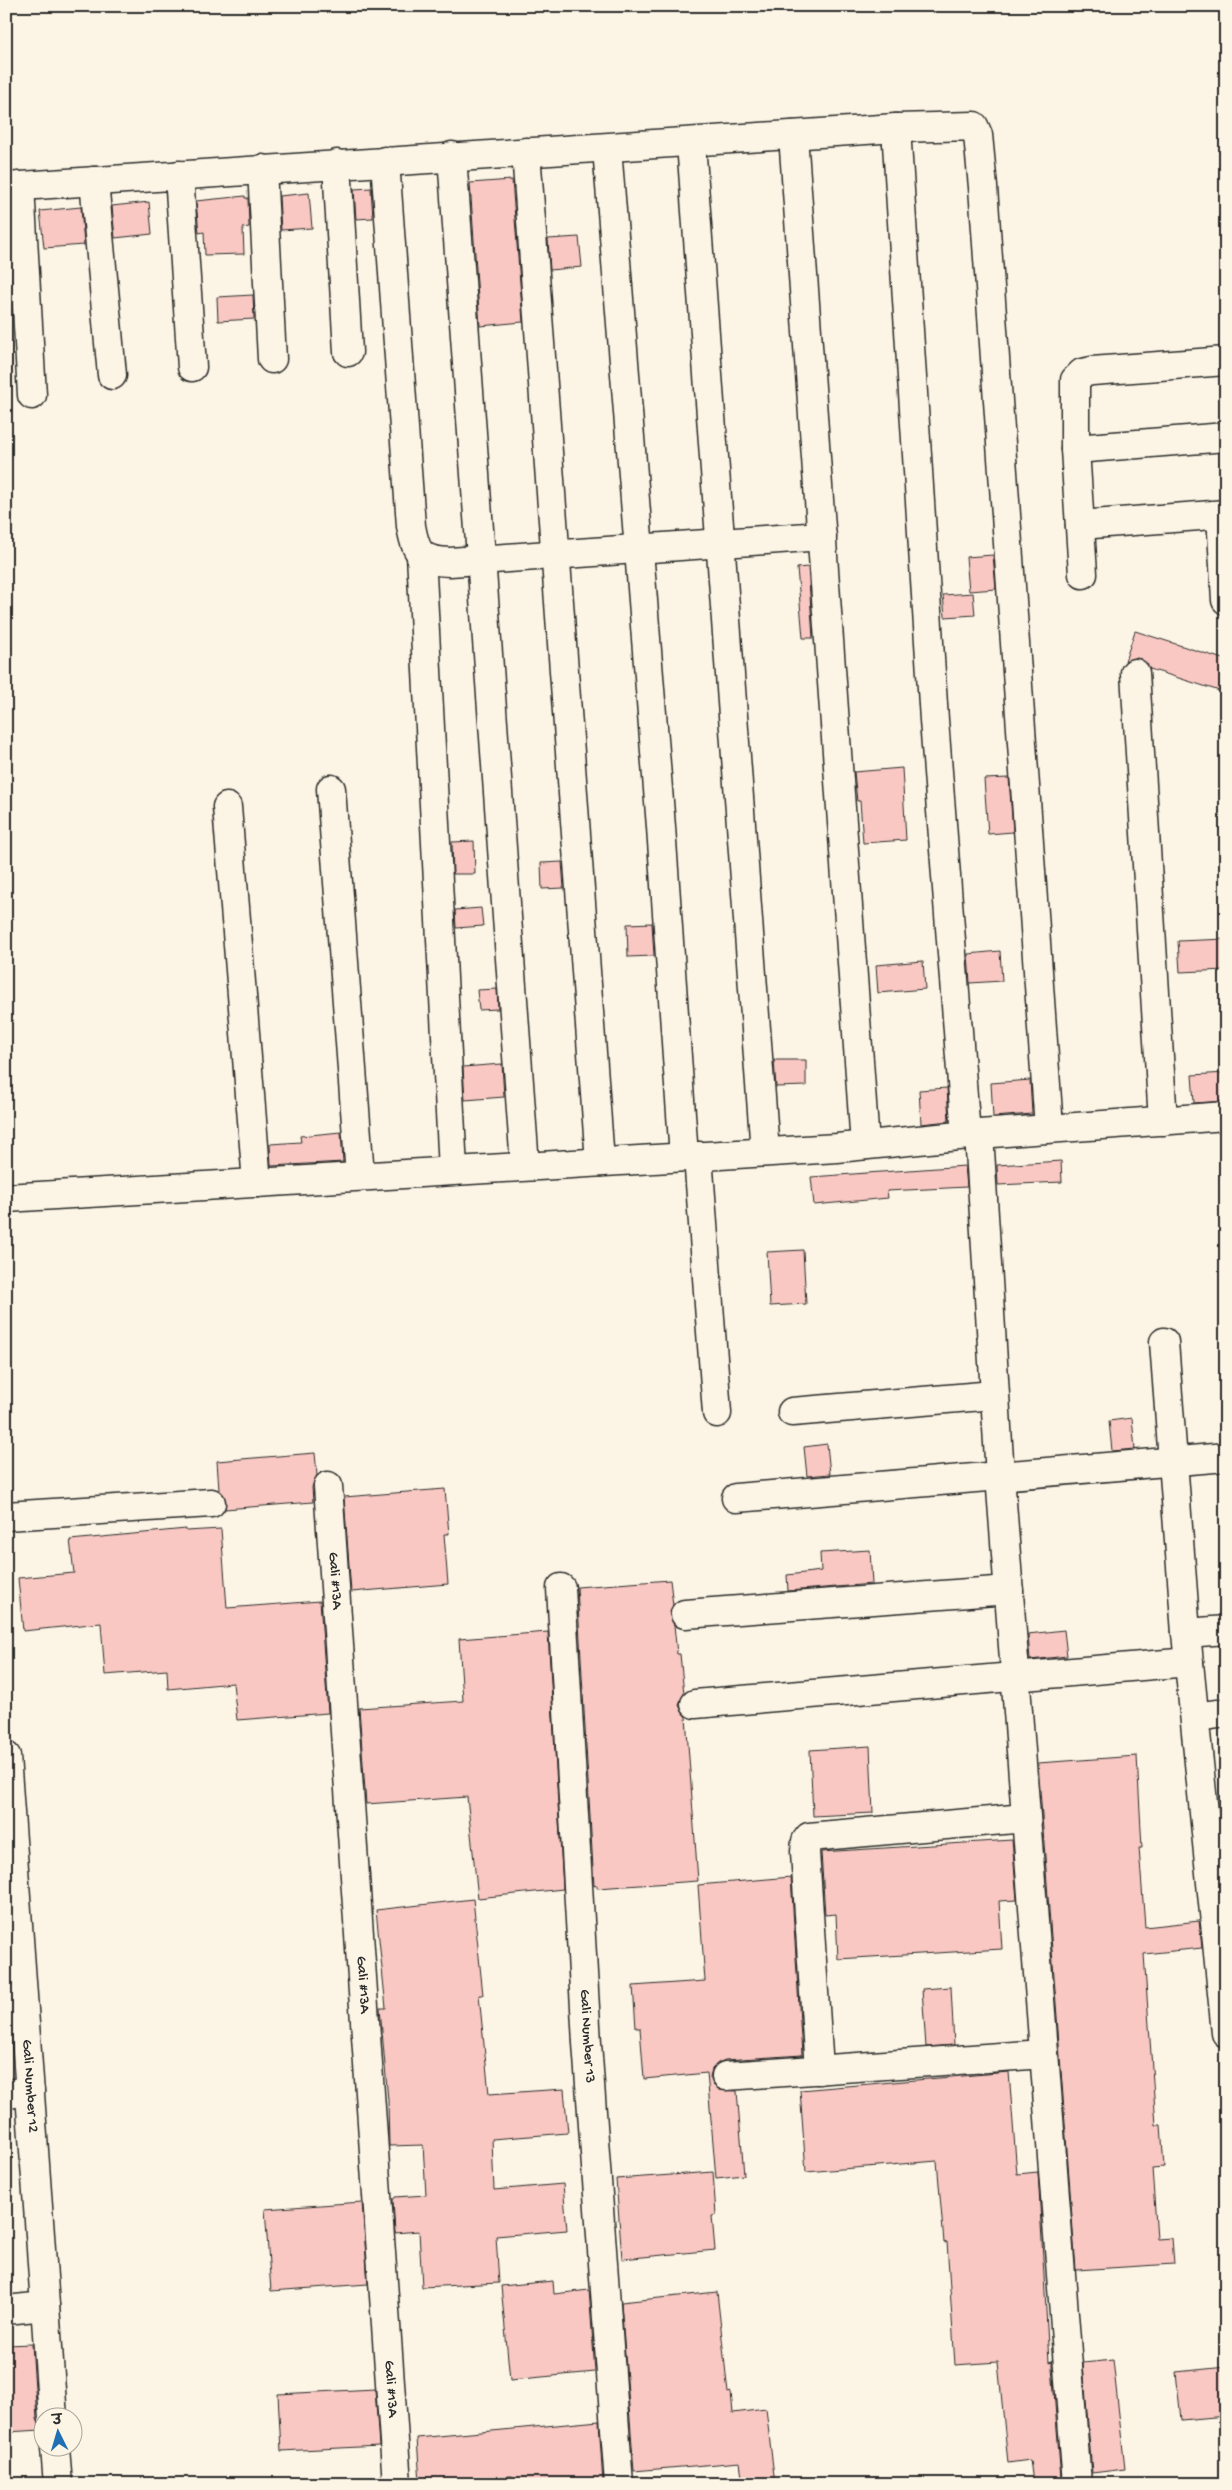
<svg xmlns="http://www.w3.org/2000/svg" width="1232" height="2490" font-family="'Gochi Hand','Playpen Sans Deva',sans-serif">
  <rect width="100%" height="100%" fill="#fcf5e5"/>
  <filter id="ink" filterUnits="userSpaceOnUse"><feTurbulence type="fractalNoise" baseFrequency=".02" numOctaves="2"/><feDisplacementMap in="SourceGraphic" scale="10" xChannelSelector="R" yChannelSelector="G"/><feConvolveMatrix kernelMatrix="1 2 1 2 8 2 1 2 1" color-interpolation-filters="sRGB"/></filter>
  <g filter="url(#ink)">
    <path fill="#f9c8c2" stroke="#2b2b2b" d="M 512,180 L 523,322 L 480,326 L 470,183 Z
      M 371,188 L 373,218 L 356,219 L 354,189 Z
      M 309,193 L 312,228 L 281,230 L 279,196 Z
      M 245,196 L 245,198 L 248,198 L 249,227 L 243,228 L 244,254 L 205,255 L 204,232 L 199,233 L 196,201 Z
      M 149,202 L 152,234 L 115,238 L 112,206 Z
      M 81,207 L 84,245 L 44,248 L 40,211 Z
      M 579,237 L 582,267 L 550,270 L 548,239 Z
      M 253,295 L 254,319 L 218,321 L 217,297 Z
      M 993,555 L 996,589 L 969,591 L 966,557 Z
      M 808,567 L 813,638 L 803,638 L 797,568 Z
      M 973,593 L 975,615 L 945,617 L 943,595 Z
      M 1135,631 L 1226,660 L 1226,693 L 1150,669 L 1141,659 L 1134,658 L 1125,661 Z
      M 902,768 L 906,840 L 863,843 L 860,801 L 857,801 L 854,772 Z
      M 1009,778 L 1013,832 L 988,834 L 984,779 Z
      M 474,841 L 475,874 L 453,874 L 452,842 Z
      M 562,862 L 564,888 L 542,889 L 541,863 Z
      M 481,908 L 483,926 L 456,928 L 455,910 Z
      M 652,923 L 654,956 L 628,957 L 627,924 Z
      M 1226,939 L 1226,970 L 1180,972 L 1178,941 Z
      M 1000,951 L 1002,981 L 970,983 L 968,954 Z
      M 923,961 L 925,989 L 878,993 L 876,965 Z
      M 497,989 L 498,1009 L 479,1010 L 477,990 Z
      M 774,1060 L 806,1060 L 806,1086 L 776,1087 Z
      M 502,1064 L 504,1097 L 465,1100 L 463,1067 Z
      M 1226,1073 L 1226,1101 L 1194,1103 L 1192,1075 Z
      M 1030,1080 L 1032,1114 L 993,1117 L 991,1083 Z
      M 947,1088 L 949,1121 L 921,1124 L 919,1090 Z
      M 341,1132 L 343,1162 L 271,1166 L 270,1144 L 301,1142 L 300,1136 Z
      M 1061,1161 L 1062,1182 L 998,1185 L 997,1165 Z
      M 965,1166 L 967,1187 L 887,1191 L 888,1198 L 814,1205 L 811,1177 Z
      M 803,1250 L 806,1304 L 770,1306 L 767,1252 Z
      M 1132,1418 L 1135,1449 L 1112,1451 L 1109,1421 Z
      M 827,1444 L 830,1474 L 807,1476 L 804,1447 Z
      M 315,1453 L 317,1475 L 312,1487 L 313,1502 L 225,1509 L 226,1502 L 219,1490 L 217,1461 Z
      M 445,1489 L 449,1534 L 444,1534 L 448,1584 L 351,1592 L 344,1497 Z
      M 186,1529 L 186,1531 L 221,1529 L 227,1608 L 320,1601 L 328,1713 L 237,1720 L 233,1683 L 168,1689 L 167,1670 L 105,1675 L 101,1623 L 23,1631 L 18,1578 L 74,1573 L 70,1540 Z
      M 870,1550 L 872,1584 L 788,1591 L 787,1575 L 821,1571 L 820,1553 Z
      M 670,1580 L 673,1605 L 670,1616 L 674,1625 L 677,1654 L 680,1654 L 684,1694 L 679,1705 L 682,1712 L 686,1717 L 698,1881 L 597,1888 L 597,1885 L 594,1886 L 577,1587 Z
      M 1064,1630 L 1067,1656 L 1030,1660 L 1028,1634 Z
      M 548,1632 L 563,1889 L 478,1898 L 467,1797 L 366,1804 L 359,1708 L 463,1701 L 459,1639 Z
      M 870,1746 L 873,1813 L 813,1816 L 810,1750 Z
      M 1137,1756 L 1142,1848 L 1139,1848 L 1145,1927 L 1199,1921 L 1202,1948 L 1144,1954 L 1156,2125 L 1161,2125 L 1164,2167 L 1152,2168 L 1157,2239 L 1172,2238 L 1174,2264 L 1076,2270 L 1038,1763 Z
      M 1012,1840 L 1017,1900 L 999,1901 L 1002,1949 L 838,1959 L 836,1914 L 825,1915 L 821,1852 Z
      M 791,1877 L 802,2055 L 725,2060 L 718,2063 L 712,2069 L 710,2077 L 713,2085 L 720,2090 L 737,2091 L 744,2175 L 716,2178 L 707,2073 L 644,2079 L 640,2028 L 636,2028 L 633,1986 L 705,1981 L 698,1885 Z
      M 473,1899 L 483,1995 L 479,1995 L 489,2094 L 564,2089 L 568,2133 L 492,2139 L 494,2190 L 563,2184 L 567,2230 L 496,2236 L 499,2283 L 422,2287 L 419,2231 L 395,2233 L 393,2200 L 395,2197 L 426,2195 L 423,2145 L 389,2146 L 388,2100 L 380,2008 L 386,2008 L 376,1910 Z
      M 951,1987 L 954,2045 L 926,2047 L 922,1989 Z
      M 1009,2072 L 1017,2174 L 1038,2172 L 1049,2362 L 1052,2361 L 1052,2367 L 1061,2479 L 1033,2482 L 1030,2460 L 1008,2463 L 998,2362 L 955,2365 L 947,2242 L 944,2243 L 937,2161 L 806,2172 L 800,2090 Z
      M 713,2172 L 716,2215 L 712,2216 L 715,2250 L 622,2259 L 616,2179 Z
      M 362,2202 L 368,2284 L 271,2291 L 265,2209 Z
      M 553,2281 L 554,2294 L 589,2290 L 595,2372 L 510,2380 L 501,2286 Z
      M 717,2292 L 728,2393 L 731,2392 L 733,2413 L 766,2409 L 775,2484 L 743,2484 L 740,2462 L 634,2471 L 621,2302 Z
      M 32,2344 L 37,2419 L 42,2430 L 6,2432 L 6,2345 Z
      M 1113,2360 L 1125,2469 L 1092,2473 L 1083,2363 Z
      M 1226,2367 L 1226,2416 L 1181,2420 L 1176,2372 Z
      M 375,2389 L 379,2446 L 281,2451 L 278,2394 Z
      M 599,2421 L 603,2484 L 513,2484 L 512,2476 L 420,2483 L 417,2438 Z"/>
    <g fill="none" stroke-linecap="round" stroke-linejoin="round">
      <g stroke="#2b2b2b" stroke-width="31">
        <g id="minor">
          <path d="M 896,128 L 934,720 L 966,1135"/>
          <path d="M 793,135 L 865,1145"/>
          <path d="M 691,143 L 765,1152"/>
          <path d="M 607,148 L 661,827 L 684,1157"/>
          <path d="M 526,152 L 600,1162"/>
          <path d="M 452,156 L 525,1166"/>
          <path d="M 385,161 L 411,526 C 416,554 421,561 450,562 L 822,536"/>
          <path d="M 337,164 L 348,352"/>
          <path d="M 262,169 L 272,359"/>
          <path d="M 179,175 L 192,367"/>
          <path d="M 94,181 L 112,375"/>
          <path d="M 20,186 L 32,395"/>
          <path d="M 6,187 L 896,128 L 974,126 L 978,135 L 983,187 L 1049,1128"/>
          <path d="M 1075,449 L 1226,437"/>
          <path d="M 1221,515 L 1226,600"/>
          <path d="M 1080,525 L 1226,514"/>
          <path d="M 421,555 L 453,1170"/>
          <path d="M 1083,574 L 1075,449 L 1075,380 L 1082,373 L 1092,371 L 1226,361"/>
          <path d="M 1135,673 L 1163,1121"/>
          <path d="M 331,789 L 360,1176"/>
          <path d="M 227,807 L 257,1183"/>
          <path d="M 979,1134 L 1000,1476 L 1077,2484"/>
          <path d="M 698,1156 L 717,1413"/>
          <path d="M 6,1198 L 837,1148 L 979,1134 L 1226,1116"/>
          <path d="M 1164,1342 L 1186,1633 L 1226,2033"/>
          <path d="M 792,1412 L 994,1395"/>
          <path id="s1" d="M 328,1486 L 397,2484"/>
          <path d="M 736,1498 L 1226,1457"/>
          <path d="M 6,1516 L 211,1503"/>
          <path id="s2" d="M 561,1588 L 587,2043 L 619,2484"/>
          <path d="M 685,1614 L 1009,1590"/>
          <path d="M 1186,1633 L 1226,1630"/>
          <path d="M 695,1704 L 1189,1662"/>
          <path d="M 1196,1713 L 1202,1716 L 1226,1713"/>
          <path id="s3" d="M 6,1756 L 53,2418"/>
          <path d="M 819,2070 L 805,1852 L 806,1841 L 809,1837 L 1026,1818"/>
          <path d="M 726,2076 L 1044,2054"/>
          <path d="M 6,2094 L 30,2091"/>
          <path d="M 6,2310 L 45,2306"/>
          <path d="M 55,2448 L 58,2484"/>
        </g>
      </g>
      <use href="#minor" stroke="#fcf5e5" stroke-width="28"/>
    </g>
  </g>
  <g text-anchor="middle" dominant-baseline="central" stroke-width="4" stroke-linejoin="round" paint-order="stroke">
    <g font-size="15" fill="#2b2b2b" stroke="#fcf5e5">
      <text stroke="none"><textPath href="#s1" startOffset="95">Gali #13A</textPath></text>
      <text stroke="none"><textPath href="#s1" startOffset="500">Gali #13A</textPath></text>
      <text stroke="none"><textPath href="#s2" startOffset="449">Gali Number 13</textPath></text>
      <text stroke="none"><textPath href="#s3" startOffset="331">Gali Number 12</textPath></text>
      <text stroke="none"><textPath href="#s1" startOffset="905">Gali #13A</textPath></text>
    </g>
  </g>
  <rect width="1232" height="2490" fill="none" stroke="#fcf5e5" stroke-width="25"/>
  <rect x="12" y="12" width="1207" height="2465" fill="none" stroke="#2b2b2b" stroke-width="2" filter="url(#ink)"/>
  <g transform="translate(58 2432) rotate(355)"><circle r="24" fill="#fcf5e5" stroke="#a8a49b"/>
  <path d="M0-4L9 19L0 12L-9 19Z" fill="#1f6fb2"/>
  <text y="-8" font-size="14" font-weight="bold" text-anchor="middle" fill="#2b2b2b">उ</text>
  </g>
</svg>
